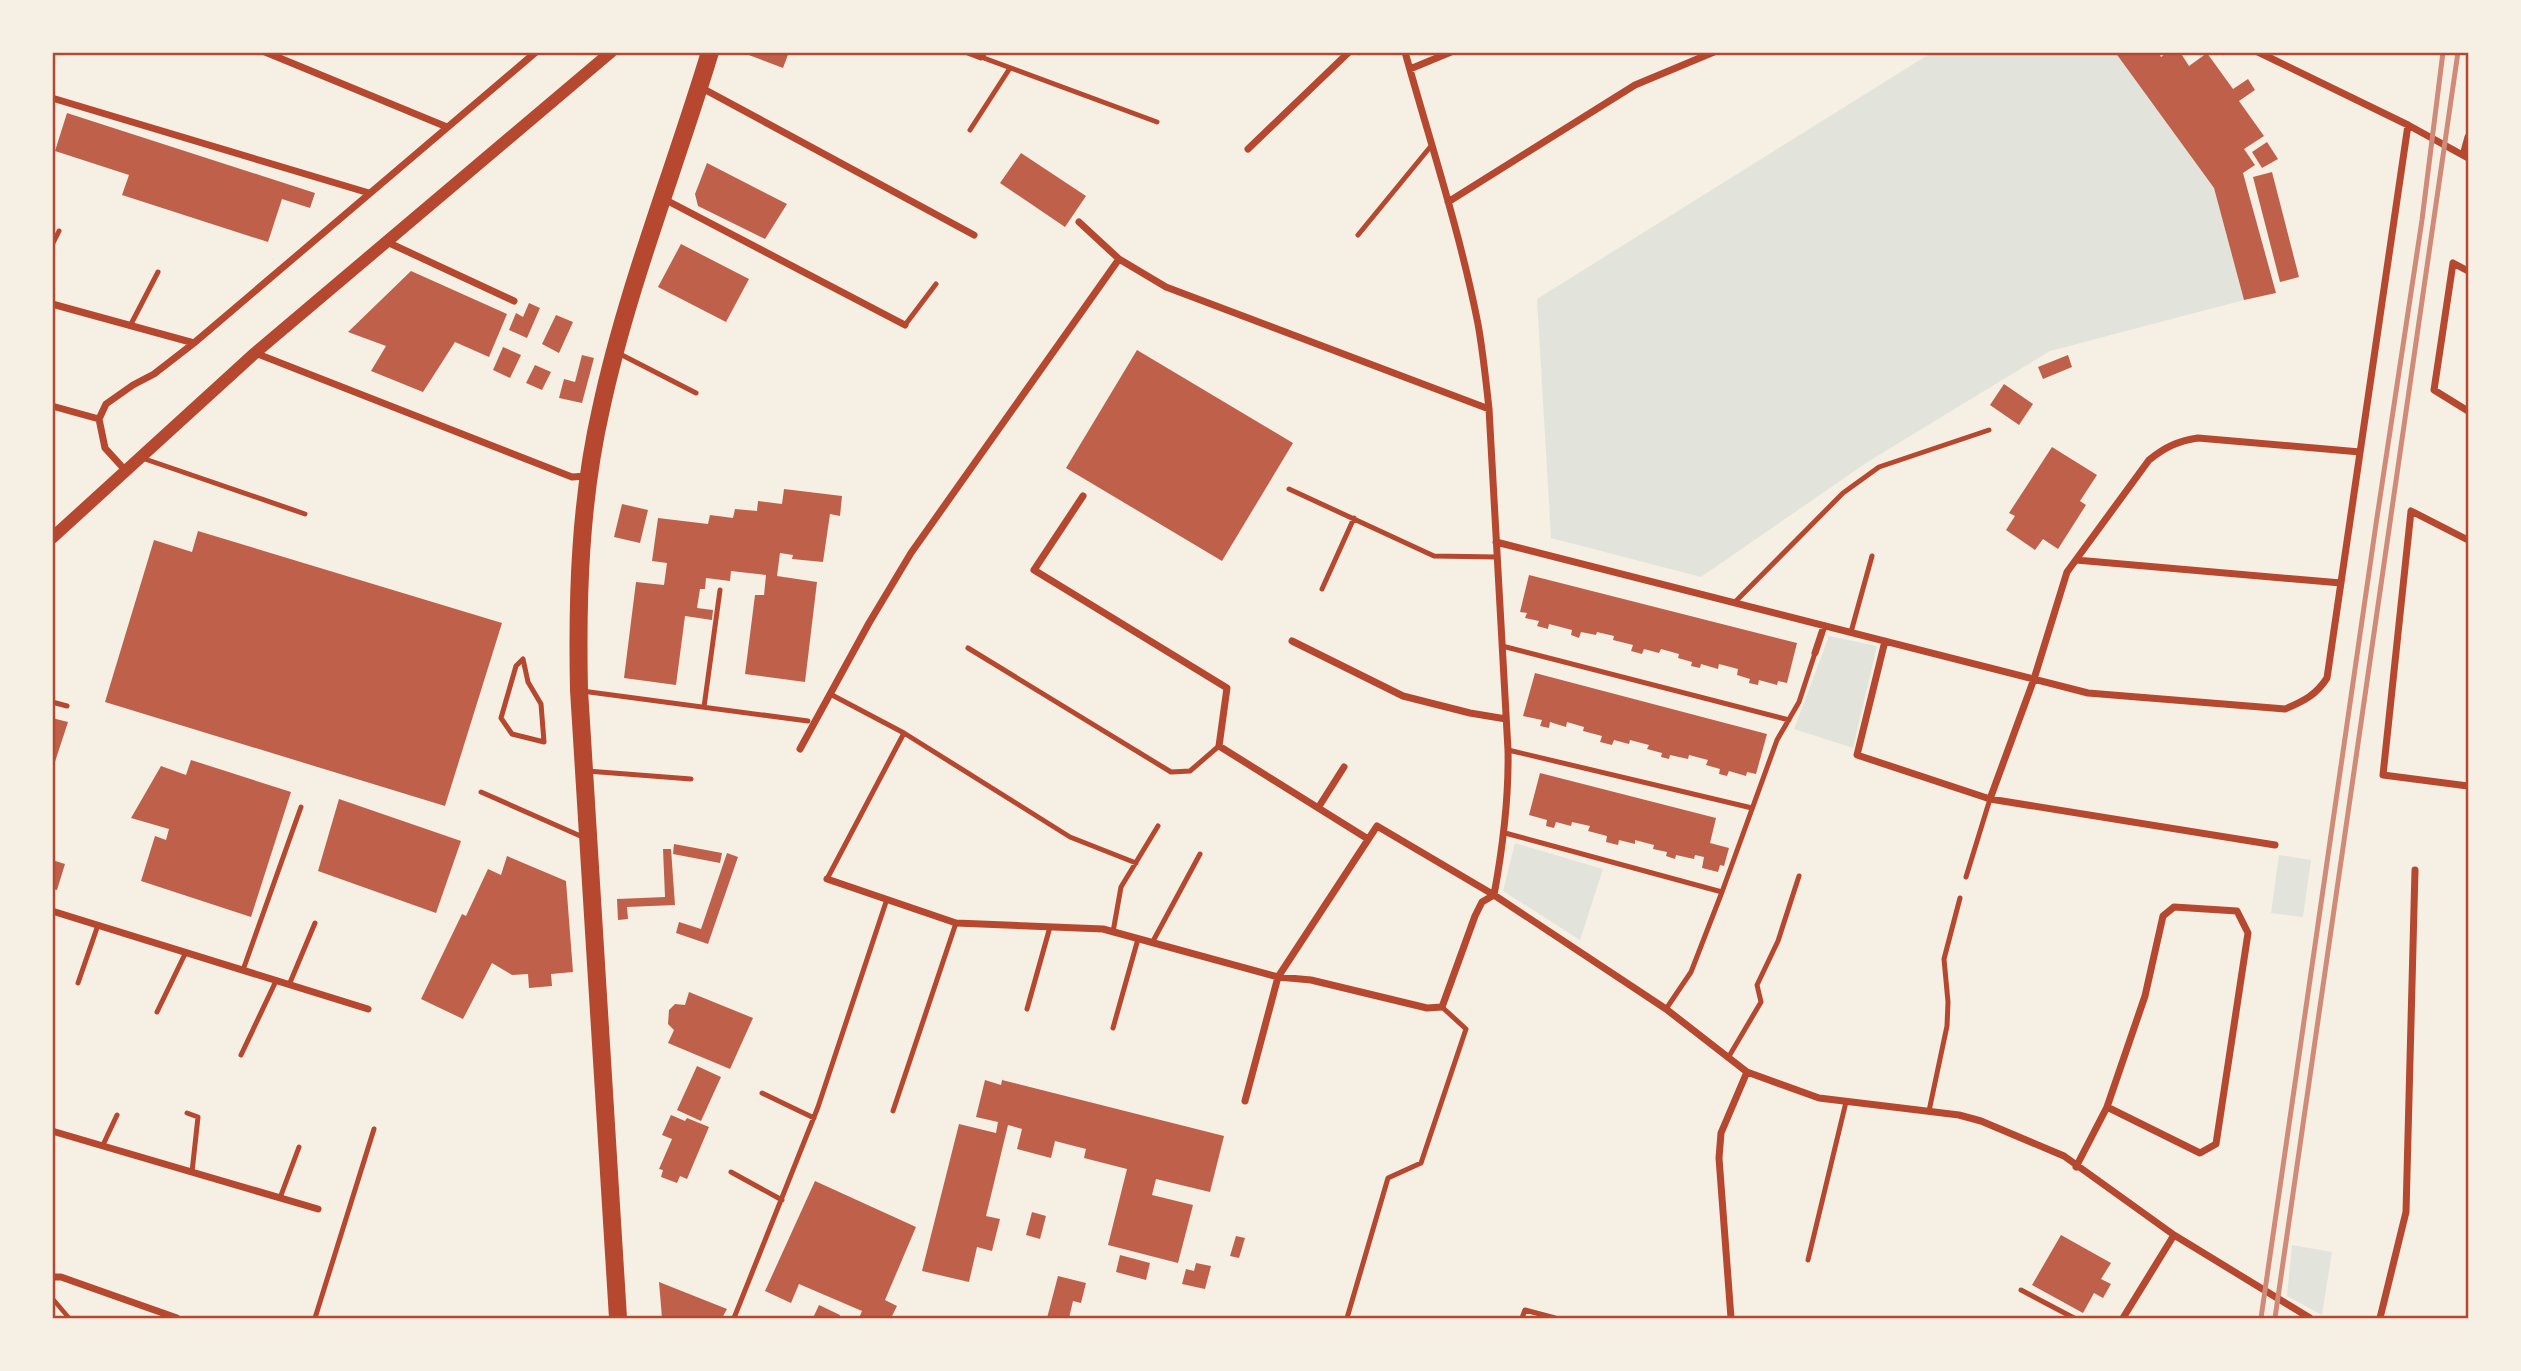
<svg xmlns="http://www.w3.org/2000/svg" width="2521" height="1371" font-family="'Source Serif 4',serif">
  <rect width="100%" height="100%" fill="#f6efe4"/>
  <path fill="#e2e4dc" d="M 2115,52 L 2214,188 L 2244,300 L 2050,351 L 1869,461 L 1701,577 L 1551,538 L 1537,299 L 1931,53 Z
    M 1829,636 L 1877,646 L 1853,748 L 1794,729 Z
    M 1515,843 L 1603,869 L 1580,940 L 1503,891 Z
    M 2279,855 L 2311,860 L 2303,917 L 2271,913 Z
    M 2292,1245 L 2332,1252 L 2322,1315 L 2287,1296 Z"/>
  <path fill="#bf614a" d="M 741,52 L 789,52 L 783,68 Z
    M 2115,52 L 2158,52 L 2161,57 L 2168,52 L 2180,52 L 2189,66 L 2207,53 L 2233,89 L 2248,79 L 2255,90 L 2239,101 L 2264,136 L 2244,149 L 2255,165 L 2243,173 L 2276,293 L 2244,300 L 2214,188 Z
    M 67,113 L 315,193 L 310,208 L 282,199 L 268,242 L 122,195 L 129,175 L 55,151 Z
    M 2267,142 L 2278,159 L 2262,168 L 2252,152 Z
    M 1021,153 L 1086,196 L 1065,227 L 1000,183 Z
    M 707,163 L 787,204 L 765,239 L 698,206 L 695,194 Z
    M 2272,172 L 2299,277 L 2280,282 L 2253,177 Z
    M 681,244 L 749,279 L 726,322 L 658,287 Z
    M 411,271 L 507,314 L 489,357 L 455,342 L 423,392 L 371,371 L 386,346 L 348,332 Z
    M 529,303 L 540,308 L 527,338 L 509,330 L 516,313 L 523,317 Z
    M 556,315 L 573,322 L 559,353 L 542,344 Z
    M 503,347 L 521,355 L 510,378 L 493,370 Z
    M 1137,350 L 1293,443 L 1222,561 L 1066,468 Z
    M 582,355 L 594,358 L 582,403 L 559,398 L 564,379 L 575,382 Z
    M 2068,355 L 2072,367 L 2043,379 L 2038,367 Z
    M 535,365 L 551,372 L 542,390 L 526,383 Z
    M 2004,384 L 2033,404 L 2019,425 L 1990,405 Z
    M 2052,447 L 2097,475 L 2080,501 L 2086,505 L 2058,549 L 2043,539 L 2035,550 L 2006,530 L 2015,516 L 2009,513 Z
    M 784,489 L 842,496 L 840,516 L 830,514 L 823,562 L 792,559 L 793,555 L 780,553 L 777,576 L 817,582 L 805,682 L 745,674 L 755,595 L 764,595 L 766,575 L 731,571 L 730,581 L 706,578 L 705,589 L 700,589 L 697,608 L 713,610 L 712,620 L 685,616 L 676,685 L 624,678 L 636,582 L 664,585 L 667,563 L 652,561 L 658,518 L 708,524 L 710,515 L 733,518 L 735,509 L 757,511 L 758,501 L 782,504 Z
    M 622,504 L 648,510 L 640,543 L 614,537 Z
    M 198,531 L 502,623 L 445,806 L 105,702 L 154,540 L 192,552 Z
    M 1529,575 L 1797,643 L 1787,683 L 1778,681 L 1777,685 L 1759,680 L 1758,685 L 1749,683 L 1750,679 L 1737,675 L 1738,669 L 1719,664 L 1718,669 L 1701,664 L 1700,668 L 1691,666 L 1692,662 L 1678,658 L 1679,654 L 1661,649 L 1659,653 L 1644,649 L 1642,654 L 1631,651 L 1633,645 L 1613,640 L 1614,636 L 1597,632 L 1596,635 L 1581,632 L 1579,638 L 1571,635 L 1572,630 L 1549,624 L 1548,629 L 1537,626 L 1539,621 L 1525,618 L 1527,613 L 1520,612 Z
    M 1535,673 L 1767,734 L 1756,774 L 1747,772 L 1746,776 L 1729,771 L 1727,776 L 1719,774 L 1720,769 L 1706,765 L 1708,760 L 1689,755 L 1688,759 L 1670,755 L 1669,759 L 1661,757 L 1662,753 L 1647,749 L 1649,745 L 1630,740 L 1629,744 L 1614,740 L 1612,745 L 1600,742 L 1602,736 L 1583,731 L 1584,727 L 1567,722 L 1566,727 L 1550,722 L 1549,728 L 1540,726 L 1542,720 L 1523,716 Z
    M 52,718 L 68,722 L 53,768 L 52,768 Z
    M 191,760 L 291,792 L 251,917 L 141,881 L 155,836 L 166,840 L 169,829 L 131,818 L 161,766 L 186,775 Z
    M 1540,773 L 1716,818 L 1710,843 L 1729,848 L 1724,866 L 1720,865 L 1718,872 L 1702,868 L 1704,857 L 1695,855 L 1694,859 L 1676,855 L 1675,859 L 1666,856 L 1667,852 L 1653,849 L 1654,845 L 1635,840 L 1635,844 L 1619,840 L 1618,845 L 1606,842 L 1607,836 L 1588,831 L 1590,826 L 1572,822 L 1571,826 L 1556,822 L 1554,828 L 1546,826 L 1547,820 L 1529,815 Z
    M 339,799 L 461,841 L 436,913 L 318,871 Z
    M 674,844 L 722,853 L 720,863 L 673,854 Z
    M 663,849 L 671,849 L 675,905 L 627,907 L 628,919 L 618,920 L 617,899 L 665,897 Z
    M 727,853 L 738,857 L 708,944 L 676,933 L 679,922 L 701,929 Z
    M 507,856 L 566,881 L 573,972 L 551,974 L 552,986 L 529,988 L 528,974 L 512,975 L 492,963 L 463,1019 L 421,999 L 462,914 L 466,916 L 488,869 L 501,875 Z
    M 52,860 L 65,864 L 57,890 L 52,889 Z
    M 689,992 L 753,1018 L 730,1069 L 668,1043 L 674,1030 L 668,1024 L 669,1010 L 675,1004 L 685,1005 Z
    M 697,1066 L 721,1077 L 701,1121 L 677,1110 Z
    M 985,1080 L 1001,1085 L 1002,1080 L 1224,1136 L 1210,1192 L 1156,1179 L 1152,1195 L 1193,1205 L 1178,1263 L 1108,1245 L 1127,1169 L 1084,1158 L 1086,1149 L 1055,1141 L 1051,1158 L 1017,1149 L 1022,1129 L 1008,1125 L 986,1216 L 1000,1219 L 992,1251 L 977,1247 L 969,1282 L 922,1271 L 959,1124 L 996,1133 L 998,1122 L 976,1117 Z
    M 671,1115 L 685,1121 L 687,1118 L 709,1127 L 687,1179 L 680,1176 L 677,1183 L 661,1177 L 663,1170 L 659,1169 L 672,1139 L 662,1135 Z
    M 815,1181 L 916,1227 L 885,1300 L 897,1306 L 891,1318 L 859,1318 L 862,1311 L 799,1284 L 791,1303 L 765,1291 Z
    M 1032,1212 L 1046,1216 L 1040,1239 L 1026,1235 Z
    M 2061,1235 L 2111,1263 L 2101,1279 L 2111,1284 L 2103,1298 L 2094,1293 L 2083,1313 L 2032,1285 Z
    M 1236,1236 L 1245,1238 L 1239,1258 L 1230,1256 Z
    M 1120,1255 L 1150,1263 L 1146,1280 L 1116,1272 Z
    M 1196,1263 L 1211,1266 L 1205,1289 L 1182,1284 L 1186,1269 L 1194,1271 Z
    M 1058,1276 L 1086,1283 L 1081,1303 L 1073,1301 L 1069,1318 L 1047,1318 Z
    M 659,1282 L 727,1309 L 722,1318 L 662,1318 Z
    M 819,1305 L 840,1315 L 839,1318 L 813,1318 Z"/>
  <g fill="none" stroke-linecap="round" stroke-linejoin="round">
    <path stroke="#b5482f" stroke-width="4.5" d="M 52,1298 L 69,1318"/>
    <path stroke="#b5482f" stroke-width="5" d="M 981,57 L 1157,122
      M 970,130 L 1010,68
      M 1358,235 L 1431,146
      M 52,245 L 59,231
      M 905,325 L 936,284
      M 130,326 L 158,272
      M 618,353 L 696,393
      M 142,458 L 305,514
      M 1289,489 L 1434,556 L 1497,557
      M 1322,589 L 1354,518
      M 1735,602 L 1843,493 L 1879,467 L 1989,430
      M 1851,632 L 1872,556
      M 1502,646 L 1789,720
      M 968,648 L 1171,772 L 1190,771 L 1219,746
      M 523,659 L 528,682 L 541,704 L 544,742 L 512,734 L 501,718 L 516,666 Z
      M 582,691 L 808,721
      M 832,695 L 904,733 L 1070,837 L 1136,863
      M 52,702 L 67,706
      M 704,707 L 720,590
      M 1508,750 L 1752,808
      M 587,771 L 691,779
      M 481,792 L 585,838
      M 1505,833 L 1722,892
      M 1966,877 L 1990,799
      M 827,879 L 904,733
      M 1113,932 L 1121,887 L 1158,826
      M 1152,943 L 1200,854
      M 243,970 L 301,807
      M 78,983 L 98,925
      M 289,985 L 315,923
      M 1027,1009 L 1050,927
      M 1666,1009 L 1691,972 L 1722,892 L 1777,740 L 1799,702 L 1815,653
      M 157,1012 L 186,952
      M 1113,1028 L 1138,939
      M 241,1055 L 276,981
      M 1728,1058 L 1761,1002 L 1757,985 L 1778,941 L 1799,876
      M 762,1093 L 814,1118
      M 893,1111 L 956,923
      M 1929,1111 L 1947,1026 L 1948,1002 L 1944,959 L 1960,898
      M 187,1113 L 198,1117 L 192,1172
      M 103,1145 L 117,1115
      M 731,1172 L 782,1200
      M 280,1198 L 299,1147
      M 1808,1260 L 1846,1102
      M 2021,1290 L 2074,1318
      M 315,1318 L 374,1129
      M 734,1318 L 818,1107 L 887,899
      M 1347,1318 L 1388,1178 L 1421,1163 L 1466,1029 L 1442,1007
      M 1522,1318 L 1525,1310 L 1555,1318"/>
    <path stroke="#b5482f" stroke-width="7" d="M 265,52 L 447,127
      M 968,52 L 981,57 L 984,52
      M 2258,52 L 2408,125 L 2468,158
      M 1410,69 L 1451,52
      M 700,87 L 974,235
      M 52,98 L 369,193
      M 1248,149 L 1349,52
      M 2463,155 L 2468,137
      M 664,199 L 905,325
      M 1448,202 L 1635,85 L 1714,52
      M 1079,222 L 1119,259 L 1166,287 L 1489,409
      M 387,242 L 514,301
      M 2468,271 L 2453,263 L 2434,390 L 2468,411
      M 52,304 L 194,343
      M 255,353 L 572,477 L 587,476
      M 52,406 L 99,419
      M 125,470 L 105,448 L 99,419 L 106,404 L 133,385 L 154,374 L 194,343 L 536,52
      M 1083,496 L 1034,570 L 1227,688 L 1219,746 L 1368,839
      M 2468,540 L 2411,511 L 2383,775 L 2468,786
      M 1496,542 L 2088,693 L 2285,709 C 2304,701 2316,695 2327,678 L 2408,125
      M 2076,560 L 2341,583
      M 1292,641 L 1403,696 L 1470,713 L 1506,719
      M 1885,641 L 1857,755 L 1990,799 L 2275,845
      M 1815,653 L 1824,626
      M 800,749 L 869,623 L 911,553 L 1119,259
      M 1990,799 L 2034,679 L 2067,572 L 2149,460 C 2165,447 2178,441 2198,438 L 2360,452
      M 1318,808 L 1344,767
      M 827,879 L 956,923 L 1103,929 L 1278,977 L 1311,980 L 1427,1008 L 1442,1007 L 1475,916 L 1482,902 L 1494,895 C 1503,846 1509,800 1508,750 L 1489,409 C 1486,381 1483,352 1478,324 C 1460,232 1430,142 1405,52
      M 52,911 L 368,1009
      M 1245,1101 L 1278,977 L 1377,826 L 1494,895 L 1666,1009 L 1747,1072 L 1819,1098 L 1959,1115 L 1981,1121 L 2064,1156 L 2174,1235 L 2310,1318
      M 52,1131 L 318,1209
      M 2076,1167 L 2107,1107 L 2145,996 L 2163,916 L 2174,907 L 2237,911 L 2248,933 L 2216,1144 L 2200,1153 L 2107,1107
      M 52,1277 L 61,1277 L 177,1318
      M 1731,1318 L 1719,1158 L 1721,1133 L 1747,1072
      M 2123,1318 L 2174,1235
      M 2380,1318 L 2406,1212 L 2415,870"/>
    <path stroke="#b5482f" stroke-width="12" d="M 52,538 L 255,353 L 611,52"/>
    <path stroke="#b5482f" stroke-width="18" d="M 618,1318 L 579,690 C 577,596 580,501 601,409 C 627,288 674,171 710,52"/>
    <path stroke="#cf8b77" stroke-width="5" d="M 2261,1318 L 2376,524 L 2422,220 L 2443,52
      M 2275,1318 L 2458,52"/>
  </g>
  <rect width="2521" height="1371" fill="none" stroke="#f6efe4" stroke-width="108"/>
  <rect x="54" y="54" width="2413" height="1263" fill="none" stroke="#b5482f" stroke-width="2.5"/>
</svg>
